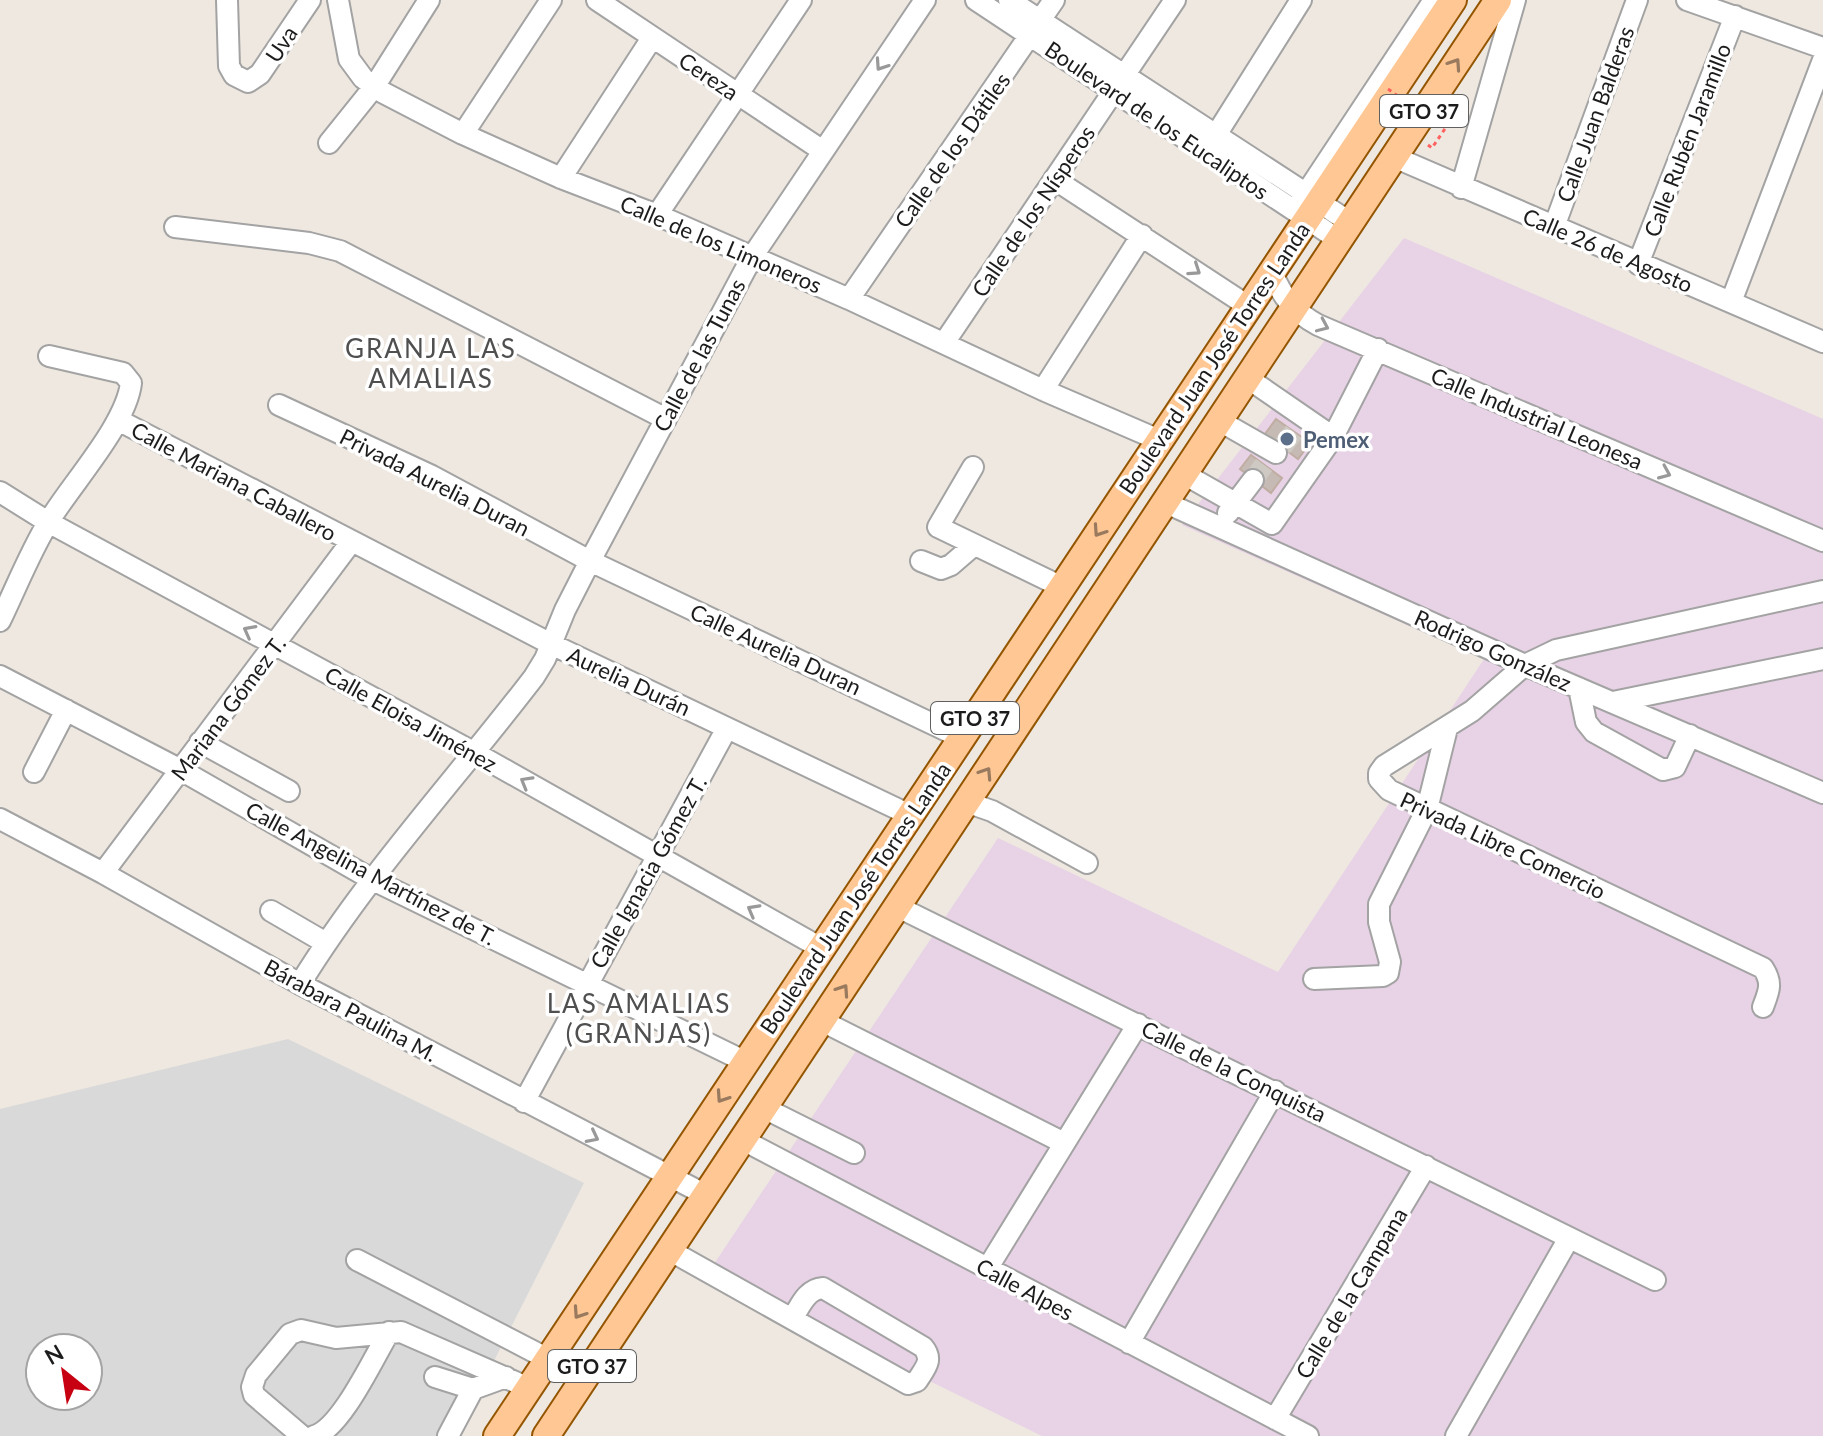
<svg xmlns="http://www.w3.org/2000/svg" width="1823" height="1436" font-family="Lato,sans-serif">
  <rect width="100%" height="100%" fill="#eee8e0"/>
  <path fill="#dad9d9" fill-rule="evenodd" d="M 288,1039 L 584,1183 L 456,1436 L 0,1436 L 0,1109 ZM 40,1348 L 88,1348 L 88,1396 L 40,1396 Z"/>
  <path fill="#e8d2e6" d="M 1404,238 L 1823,419 L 1823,1436 L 1042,1436 L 708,1273 L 998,838 L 1278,972 L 1484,659 L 1182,525 Z"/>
  <path fill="#c6bab4" stroke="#c0ada2" stroke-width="2" d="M 1276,419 L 1310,443 L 1298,459 L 1265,434 Z
    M 1251,455 L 1282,478 L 1271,493 L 1240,469 Z"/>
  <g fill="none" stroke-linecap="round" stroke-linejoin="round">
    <path stroke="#cec9c3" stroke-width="20" stroke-dasharray="20 10" stroke-linecap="butt" d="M 1282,447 L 1294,432
      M 1253,480 L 1264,465"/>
    <g stroke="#a3a3a3" stroke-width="24">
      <path id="minor" d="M 227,0 L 229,66 L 234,75 L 248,82 L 260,74 L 310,0
        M 338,0 L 349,59 L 363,78 L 382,92 L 463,134 L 561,178 L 657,215 L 849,299 L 1043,390 L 1159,440
        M 597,0 L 823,151
        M 976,0 L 1339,240
        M 1009,0 L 1351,223
        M 1687,0 L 1823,48
        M 463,134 L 551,0
        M 1216,135 L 1301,0
        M 329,143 L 374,87 L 429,0
        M 1394,157 L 1823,342
        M 561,178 L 652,38
        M 1054,179 L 1248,306
        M 1461,188 L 1515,0
        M 1299,204 L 1434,0
        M 657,215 L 801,0
        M 175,227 L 309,243 L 340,251 L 666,419
        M 1554,227 L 1637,0
        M 1638,264 L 1735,16
        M 1272,272 C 1282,297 1294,312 1318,325 L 1823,541
        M 849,299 L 1054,0
        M 1731,302 L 1823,60
        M 944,343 L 1175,0
        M 1043,390 L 1142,235
        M 279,405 L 432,476 L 590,561 L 962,738
        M 118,420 L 551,644 L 910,815
        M 1218,420 L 1276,453
        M 1333,437 L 1378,349
        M 973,467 L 938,527 L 1062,587
        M 1184,474 L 1272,524 L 1333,437 L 1246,377
        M 0,492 L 48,522 L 475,753 L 821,948
        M 1164,502 L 1525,665 L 1823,793
        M 1228,513 L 1253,480
        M 921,561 L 941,569 L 951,565 L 973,546
        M 0,621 C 16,588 30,552 49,521 C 72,483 126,425 131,383 L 123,373 L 49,356
        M 0,676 L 181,770 L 373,880 L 746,1062
        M 1579,688 L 1586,722 L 1594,732 L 1663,770 L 1675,767 L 1690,735
        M 1613,702 L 1823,659
        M 200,742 L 289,791
        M 34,772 L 66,710
        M 966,802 L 992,811 L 1087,863
        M 0,819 L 103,873 L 300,984 L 706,1195
        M 103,873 L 351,542
        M 898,907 L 1655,1280
        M 271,911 L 326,943
        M 1314,979 L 1383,976 L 1388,973 L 1390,962 L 1379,922 L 1379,904 L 1427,809 L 1447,728
        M 300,984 C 367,875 456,779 534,677 L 545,659 L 565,610 L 590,561 L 752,257 L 925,0
        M 1763,1007 C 1769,991 1773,983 1763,968 L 1389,790 L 1379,779 L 1379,773 L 1384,766 L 1472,711 L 1525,665 L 1556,650 L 1823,591
        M 822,1021 L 1064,1143
        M 524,1102 L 727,728
        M 764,1108 L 854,1153
        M 743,1140 L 1308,1436
        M 669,1250 L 908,1384 L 917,1381 C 925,1368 934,1360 923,1347 L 823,1288 C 806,1289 800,1307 792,1319
        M 357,1260 L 548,1359
        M 987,1269 L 1138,1024
        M 1129,1343 L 1275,1091
        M 435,1377 L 473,1389
        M 1275,1419 L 1426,1166
        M 302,1436 L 254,1395 L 252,1387 L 256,1375 L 290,1334 L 301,1330 L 336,1338 L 401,1332 L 529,1388
        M 314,1436 C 341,1429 374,1357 389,1332
        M 448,1436 L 473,1389 L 506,1377
        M 1456,1436 L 1569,1238"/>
    </g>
    <g stroke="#935500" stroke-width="30">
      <path id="major" d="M 497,1436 L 1453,0
        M 546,1436 L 1498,0"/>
    </g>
    <path stroke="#ff6260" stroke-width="3" stroke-dasharray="4 4" stroke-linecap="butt" d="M 1428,145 L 1432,148 L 1459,108 L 1453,104"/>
    <use href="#minor" stroke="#fff" stroke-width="20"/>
    <use href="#major" stroke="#ffc794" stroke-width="26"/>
    <path stroke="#ff6260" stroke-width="3" stroke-dasharray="4 4" stroke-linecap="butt" d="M 1388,89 L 1442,127"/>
  </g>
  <defs><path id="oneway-chevron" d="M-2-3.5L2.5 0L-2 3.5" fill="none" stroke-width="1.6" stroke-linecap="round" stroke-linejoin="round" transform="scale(2)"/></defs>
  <g stroke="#997a5e">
    <use href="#oneway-chevron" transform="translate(1455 64) rotate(-56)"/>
    <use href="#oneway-chevron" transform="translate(1099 531) rotate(124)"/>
    <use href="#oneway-chevron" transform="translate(986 773) rotate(-57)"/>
    <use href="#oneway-chevron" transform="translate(843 990) rotate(-56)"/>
    <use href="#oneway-chevron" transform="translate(722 1097) rotate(124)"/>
    <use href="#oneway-chevron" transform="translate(579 1313) rotate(124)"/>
  </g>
  <g stroke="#999">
    <use href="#oneway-chevron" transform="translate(881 65) rotate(124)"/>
    <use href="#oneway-chevron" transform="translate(1195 270) rotate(34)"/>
    <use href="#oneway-chevron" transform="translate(1323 326) rotate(24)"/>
    <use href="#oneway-chevron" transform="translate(1665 473) rotate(23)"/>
    <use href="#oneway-chevron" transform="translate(249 631) rotate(-152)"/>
    <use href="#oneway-chevron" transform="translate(526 782) rotate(-150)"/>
    <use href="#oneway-chevron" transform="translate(753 910) rotate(-151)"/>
    <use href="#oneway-chevron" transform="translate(593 1137) rotate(27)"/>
  </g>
  <circle fill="#5c6f8a" stroke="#fff" stroke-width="3" cx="1287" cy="439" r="8"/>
  <g text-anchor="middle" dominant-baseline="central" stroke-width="7" stroke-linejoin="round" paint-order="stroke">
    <g fill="#fff" stroke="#606060" stroke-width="2">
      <rect x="1380" y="95" width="88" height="32" rx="6"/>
      <rect x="931" y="702" width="88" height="32" rx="6"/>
      <rect x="548" y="1350" width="88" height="32" rx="6"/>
    </g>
    <g font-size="20" font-weight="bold" fill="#1c1c1c">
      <text x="1424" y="111">GTO 37</text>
      <text x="975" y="718">GTO 37</text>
      <text x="592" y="1366">GTO 37</text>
    </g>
    <g font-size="22" fill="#1c1c1c" stroke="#fff">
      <text transform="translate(281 44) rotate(-56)">Uva</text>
      <text transform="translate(709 76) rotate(34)">Cereza</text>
      <text transform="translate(1595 114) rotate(-70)">Calle Juan Balderas</text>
      <text transform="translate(1157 120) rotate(34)">Boulevard de los Eucaliptos</text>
      <text transform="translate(1687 140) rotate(-69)">Calle Rubén Jaramillo</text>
      <text transform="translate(952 150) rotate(-55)">Calle de los Dátiles</text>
      <text transform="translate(1033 211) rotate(-56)">Calle de los Nísperos</text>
      <text transform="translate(721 244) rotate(23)">Calle de los Limoneros</text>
      <text transform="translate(1608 250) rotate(23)">Calle 26 de Agosto</text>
      <text transform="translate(699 355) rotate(-62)">Calle de las Tunas</text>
      <text transform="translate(1214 358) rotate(-56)">Boulevard Juan José Torres Landa</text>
      <text transform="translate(1537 418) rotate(23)">Calle Industrial Leonesa</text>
      <text transform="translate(234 481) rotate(28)">Calle Mariana Caballero</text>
      <text transform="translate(435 482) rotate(27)">Privada Aurelia Duran</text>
      <text transform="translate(776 649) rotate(25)">Calle Aurelia Duran</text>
      <text transform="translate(1493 650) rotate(24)">Rodrigo González</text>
      <text transform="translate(629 681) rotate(25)">Aurelia Durán</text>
      <text transform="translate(228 708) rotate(-53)">Mariana Gómez T.</text>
      <text transform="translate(411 719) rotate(29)">Calle Eloisa Jiménez</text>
      <text transform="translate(1503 845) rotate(25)">Privada Libre Comercio</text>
      <text transform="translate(648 872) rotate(-61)">Calle Ignacia Gómez T.</text>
      <text transform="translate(371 873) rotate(28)">Calle Angelina Martínez de T.</text>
      <text transform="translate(855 898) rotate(-56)">Boulevard Juan José Torres Landa</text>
      <text transform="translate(351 1010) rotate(28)">Bárabara Paulina M.</text>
      <text transform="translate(1234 1071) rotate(26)">Calle de la Conquista</text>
      <text transform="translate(1025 1289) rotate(28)">Calle Alpes</text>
      <text transform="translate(1351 1293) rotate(-59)">Calle de la Campana</text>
    </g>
    <g font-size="22" font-weight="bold" fill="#4e5e75" stroke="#fff" text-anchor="start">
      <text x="1303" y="439">Pemex</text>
    </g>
    <g font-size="26" letter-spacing="2" fill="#4f4f4f" stroke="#fff">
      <text x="431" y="348">GRANJA LAS<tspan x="431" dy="30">AMALIAS</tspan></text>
      <text x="639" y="1003">LAS AMALIAS<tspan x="639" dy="30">(GRANJAS)</tspan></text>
    </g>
  </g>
  <g transform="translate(64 1372) rotate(330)"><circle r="38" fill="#ffffff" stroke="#a4a4a4" stroke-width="2"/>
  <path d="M0-6L14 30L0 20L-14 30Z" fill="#c70012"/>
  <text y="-12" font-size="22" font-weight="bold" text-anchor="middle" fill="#1c1c1c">N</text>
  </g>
</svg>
